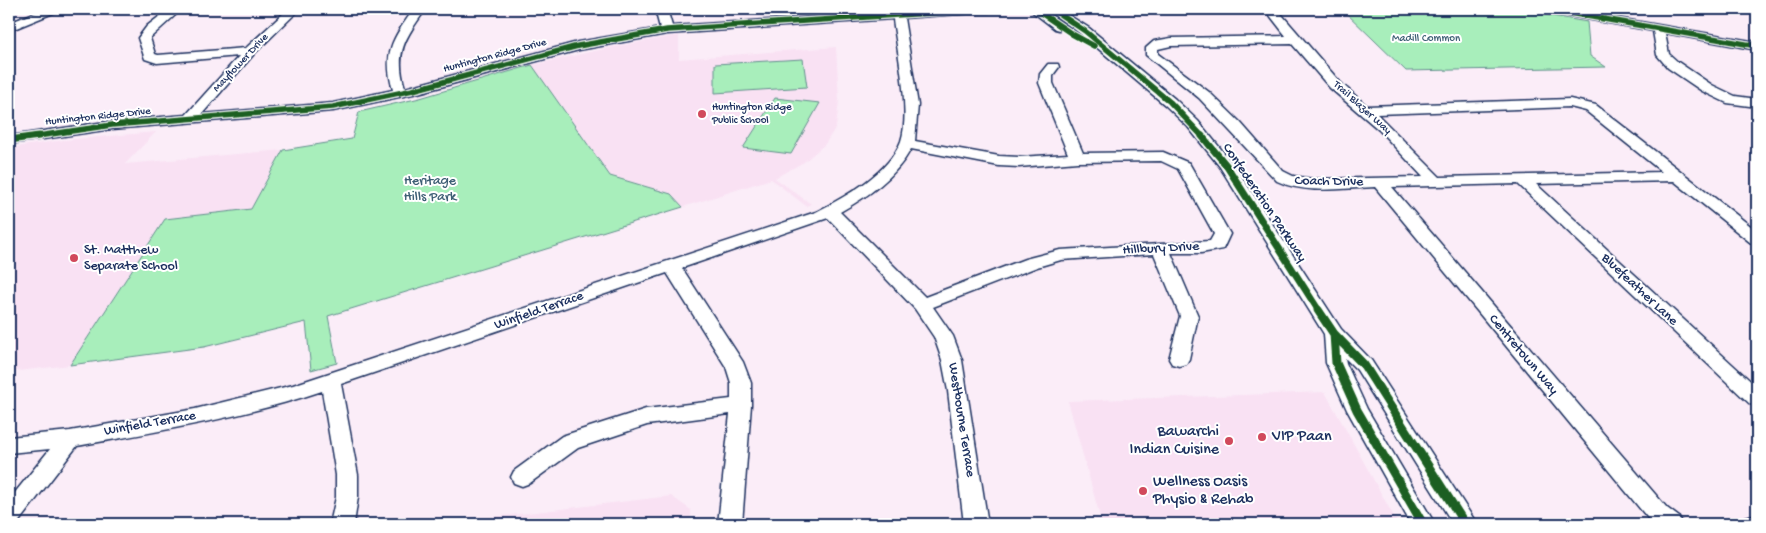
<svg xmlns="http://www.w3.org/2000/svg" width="1766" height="533" font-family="'Gochi Hand',sans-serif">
  <rect width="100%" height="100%" fill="#fbedf8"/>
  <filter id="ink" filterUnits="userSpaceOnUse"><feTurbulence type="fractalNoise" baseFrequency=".02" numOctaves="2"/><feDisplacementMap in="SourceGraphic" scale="10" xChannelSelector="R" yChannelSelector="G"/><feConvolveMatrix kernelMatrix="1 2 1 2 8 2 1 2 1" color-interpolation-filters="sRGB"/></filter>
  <g filter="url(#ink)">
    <path fill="#f9e1f3" d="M 679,35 L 679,59 L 836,47 L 839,100 L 836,127 L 825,144 L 804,162 L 775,178 L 811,204 L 806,206 L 771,179 L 683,207 L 671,194 L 610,176 L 532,65 L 617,46 Z
      M 156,132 L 125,164 L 283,150 L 251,209 L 165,219 L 70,365 L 9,372 L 9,148 L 64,140 Z
      M 1325,392 L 1398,524 L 1102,524 L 1068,401 Z
      M 671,496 L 691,510 L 691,524 L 434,524 Z"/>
    <path fill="#a8eebb" stroke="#628e8c" d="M 1342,9 L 1511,9 L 1587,22 L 1590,56 L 1606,67 L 1406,71 Z
      M 803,59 L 807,87 L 715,93 L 715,64 Z
      M 532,65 L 610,176 L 671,194 L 683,207 L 328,316 L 337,363 L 311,370 L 306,322 L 204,347 L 70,365 L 165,219 L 251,209 L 283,150 L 352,139 L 359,112 L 420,98 Z
      M 775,98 L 820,103 L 791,154 L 743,148 Z"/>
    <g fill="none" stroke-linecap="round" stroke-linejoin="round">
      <g stroke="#1b2f5e" stroke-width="3">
        <path id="minor" d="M 44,9 L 60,9 L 58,11 L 9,31 L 9,23 Z
          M 169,9 L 182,9 L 150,38 L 155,54 L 158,55 L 246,48 L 288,9 L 300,9 L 254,54 L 202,114 L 333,103 L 393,90 C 382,53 393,38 414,9 L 426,9 C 406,37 394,52 405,88 L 578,42 L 660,28 L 655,9 L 667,9 L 672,26 L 892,12 L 891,9 L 903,9 L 903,11 L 995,9 L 989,12 L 904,18 L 918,105 L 915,141 L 999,156 L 1019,157 L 1068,154 L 1039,83 L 1040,74 L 1048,64 L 1058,64 L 1059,67 L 1053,75 L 1053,83 L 1083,153 L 1163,152 L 1189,163 L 1230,234 L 1223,249 L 1201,253 L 1171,253 L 1198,316 L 1189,359 L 1186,364 L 1179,366 L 1172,364 L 1169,359 L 1180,316 L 1154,254 L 1061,260 L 1037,267 L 933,307 L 953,336 L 962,360 L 988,524 L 964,524 L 948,391 L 942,360 L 934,337 L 915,309 L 828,218 L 682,268 L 743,362 L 751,383 L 751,405 L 742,524 L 718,524 L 730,414 L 647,425 L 578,448 L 530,483 L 522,486 L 514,483 L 511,477 L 514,471 L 562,436 L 646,409 L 731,399 L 731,383 L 726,367 L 667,273 L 341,384 L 358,475 L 358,497 L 354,524 L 330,524 L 336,497 L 336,475 L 322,391 C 242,418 159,431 77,446 L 17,524 L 9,524 L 9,500 L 50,449 L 9,453 L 9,437 L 70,431 L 195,409 L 293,385 L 816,212 C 845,197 889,173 901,141 C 911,111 897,51 893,19 L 667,34 L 579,50 L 418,93 L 333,111 L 112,129 L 9,144 L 9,136 L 112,121 L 186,115 L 239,56 L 157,63 L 145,59 L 138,38 L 147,26 ZM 911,149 L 999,166 L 1019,167 L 1077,162 L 1161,161 L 1178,169 L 1214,234 L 1210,241 L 1060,250 L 1025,259 L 925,297 L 840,212 C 868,196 895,178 911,149 Z
          M 1029,9 L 1042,9 L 1065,26 L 1059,30 L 1055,29 Z
          M 1046,9 L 1059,9 L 1089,28 L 1175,99 L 1198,121 L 1234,165 L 1341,329 L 1371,360 L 1477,524 L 1453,524 L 1357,370 L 1345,358 L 1346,363 L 1367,409 L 1435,524 L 1411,524 L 1347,410 L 1326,363 L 1324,334 L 1220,167 L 1188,127 L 1165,105 L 1081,34 Z
          M 1265,9 L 1277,9 L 1340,82 L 1367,106 L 1570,99 L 1596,105 L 1757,231 L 1757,244 L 1751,243 L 1674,181 L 1536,184 L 1757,387 L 1757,406 L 1750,404 L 1518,184 L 1392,187 L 1667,508 L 1679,517 L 1683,524 L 1654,524 L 1651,522 L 1375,187 C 1344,188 1306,195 1277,181 L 1199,98 L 1146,55 L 1146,48 L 1154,41 L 1171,38 L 1286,36 ZM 1292,44 L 1330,88 L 1379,130 L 1423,177 L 1313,179 L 1293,176 L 1283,171 L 1240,122 L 1209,92 L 1158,54 L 1158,49 L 1171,46 ZM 1570,107 L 1586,111 L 1662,172 L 1440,177 L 1377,114 Z
          M 1541,9 L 1565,9 L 1757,42 L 1757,50 L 1665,33 L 1669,54 L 1678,62 L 1712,85 L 1735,96 L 1757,99 L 1757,107 L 1727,103 L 1702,91 L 1668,68 L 1657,55 L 1653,31 L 1547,12 Z
          M 1757,514 L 1757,524 L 1742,524 L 1746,517 Z"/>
      </g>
      <use href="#minor" fill="#fff" fill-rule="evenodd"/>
      <g stroke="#fff" stroke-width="8">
        <path id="cycleway-far2" d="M 1035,9 L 1072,34 L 1094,46
          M 1052,9 L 1085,31 L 1170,102 L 1203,137
          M 1547,9 L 1757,46
          M 31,137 L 112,125 L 333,107 L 413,90 L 578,46 L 667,30 L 989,9"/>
      </g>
      <g stroke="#fff" stroke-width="10">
        <path id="cycleway-far1" d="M 1202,136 L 1226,165 L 1319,311
          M 9,140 L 39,136"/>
      </g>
      <g stroke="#fff" stroke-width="12">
        <path id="cycleway" d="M 1318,310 L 1334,334 L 1364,365 L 1465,524
          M 1334,334 L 1336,363 L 1357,410 L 1423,524"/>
      </g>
      <use href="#cycleway-far2" stroke="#1b5e20" stroke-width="5.5"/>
      <use href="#cycleway-far1" stroke="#1b5e20" stroke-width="7"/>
      <use href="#cycleway" stroke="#1b5e20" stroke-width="9"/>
    </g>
  </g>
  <g fill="#d1495b" stroke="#fff" stroke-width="2">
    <circle cx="702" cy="114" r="5"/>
    <circle cx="74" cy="258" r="5"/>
    <circle cx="1262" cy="437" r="5"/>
    <circle cx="1229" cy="441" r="5"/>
    <circle cx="1143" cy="491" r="5"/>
  </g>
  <g text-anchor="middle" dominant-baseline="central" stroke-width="4" stroke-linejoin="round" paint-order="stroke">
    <g font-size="11" fill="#3e5f75" stroke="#fff">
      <text x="1426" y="39">Madill Common</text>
    </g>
    <g font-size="11" fill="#1b2f5e" stroke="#fff">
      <text transform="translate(495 56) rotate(-15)">Huntington Ridge Drive</text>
      <text transform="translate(241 63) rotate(-47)">Mayflower Drive</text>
      <text transform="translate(1362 108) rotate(42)">Trail Blazer Way</text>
      <text transform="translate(98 117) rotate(-6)">Huntington Ridge Drive</text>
    </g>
    <g font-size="11" fill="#1b2f5e" stroke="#fff" text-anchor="start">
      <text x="712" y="108">Huntington Ridge<tspan x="712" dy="13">Public School</tspan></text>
    </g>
    <g font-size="14" fill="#3e5f75" stroke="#fff">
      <text x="430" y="181">Heritage<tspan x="430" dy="16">Hills Park</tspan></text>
    </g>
    <g font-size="14" fill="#1b2f5e" stroke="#fff">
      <text transform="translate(1329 182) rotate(1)">Coach Drive</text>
      <text transform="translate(1264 203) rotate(56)">Confederation Parkway</text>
      <text transform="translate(1161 249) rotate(-3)">Hillbury Drive</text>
      <text transform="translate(1639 290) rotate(43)">Bluefeather Lane</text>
      <text transform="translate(539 311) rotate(-19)">Winfield Terrace</text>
      <text transform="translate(1523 355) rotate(50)">Centretown Way</text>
      <text transform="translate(961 420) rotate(81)">Westbourne Terrace</text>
      <text transform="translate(150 424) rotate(-10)">Winfield Terrace</text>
    </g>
    <g font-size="14" fill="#1b2f5e" stroke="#fff" text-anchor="start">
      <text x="84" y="250">St. Matthew<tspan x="84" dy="16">Separate School</tspan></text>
    </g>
    <g font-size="16" fill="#1b2f5e" stroke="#fff" text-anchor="start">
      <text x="1219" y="432" text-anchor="end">Bawarchi<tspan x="1219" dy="18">Indian Cuisine</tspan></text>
      <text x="1272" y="437">VIP Paan</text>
      <text x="1153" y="482">Wellness Oasis<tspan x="1153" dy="18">Physio &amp; Rehab</tspan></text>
    </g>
  </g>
  <rect width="1766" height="533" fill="none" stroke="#fff" stroke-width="30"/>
  <rect x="15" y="15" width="1736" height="503" fill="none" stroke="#1b2f5e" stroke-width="2" filter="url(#ink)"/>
</svg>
